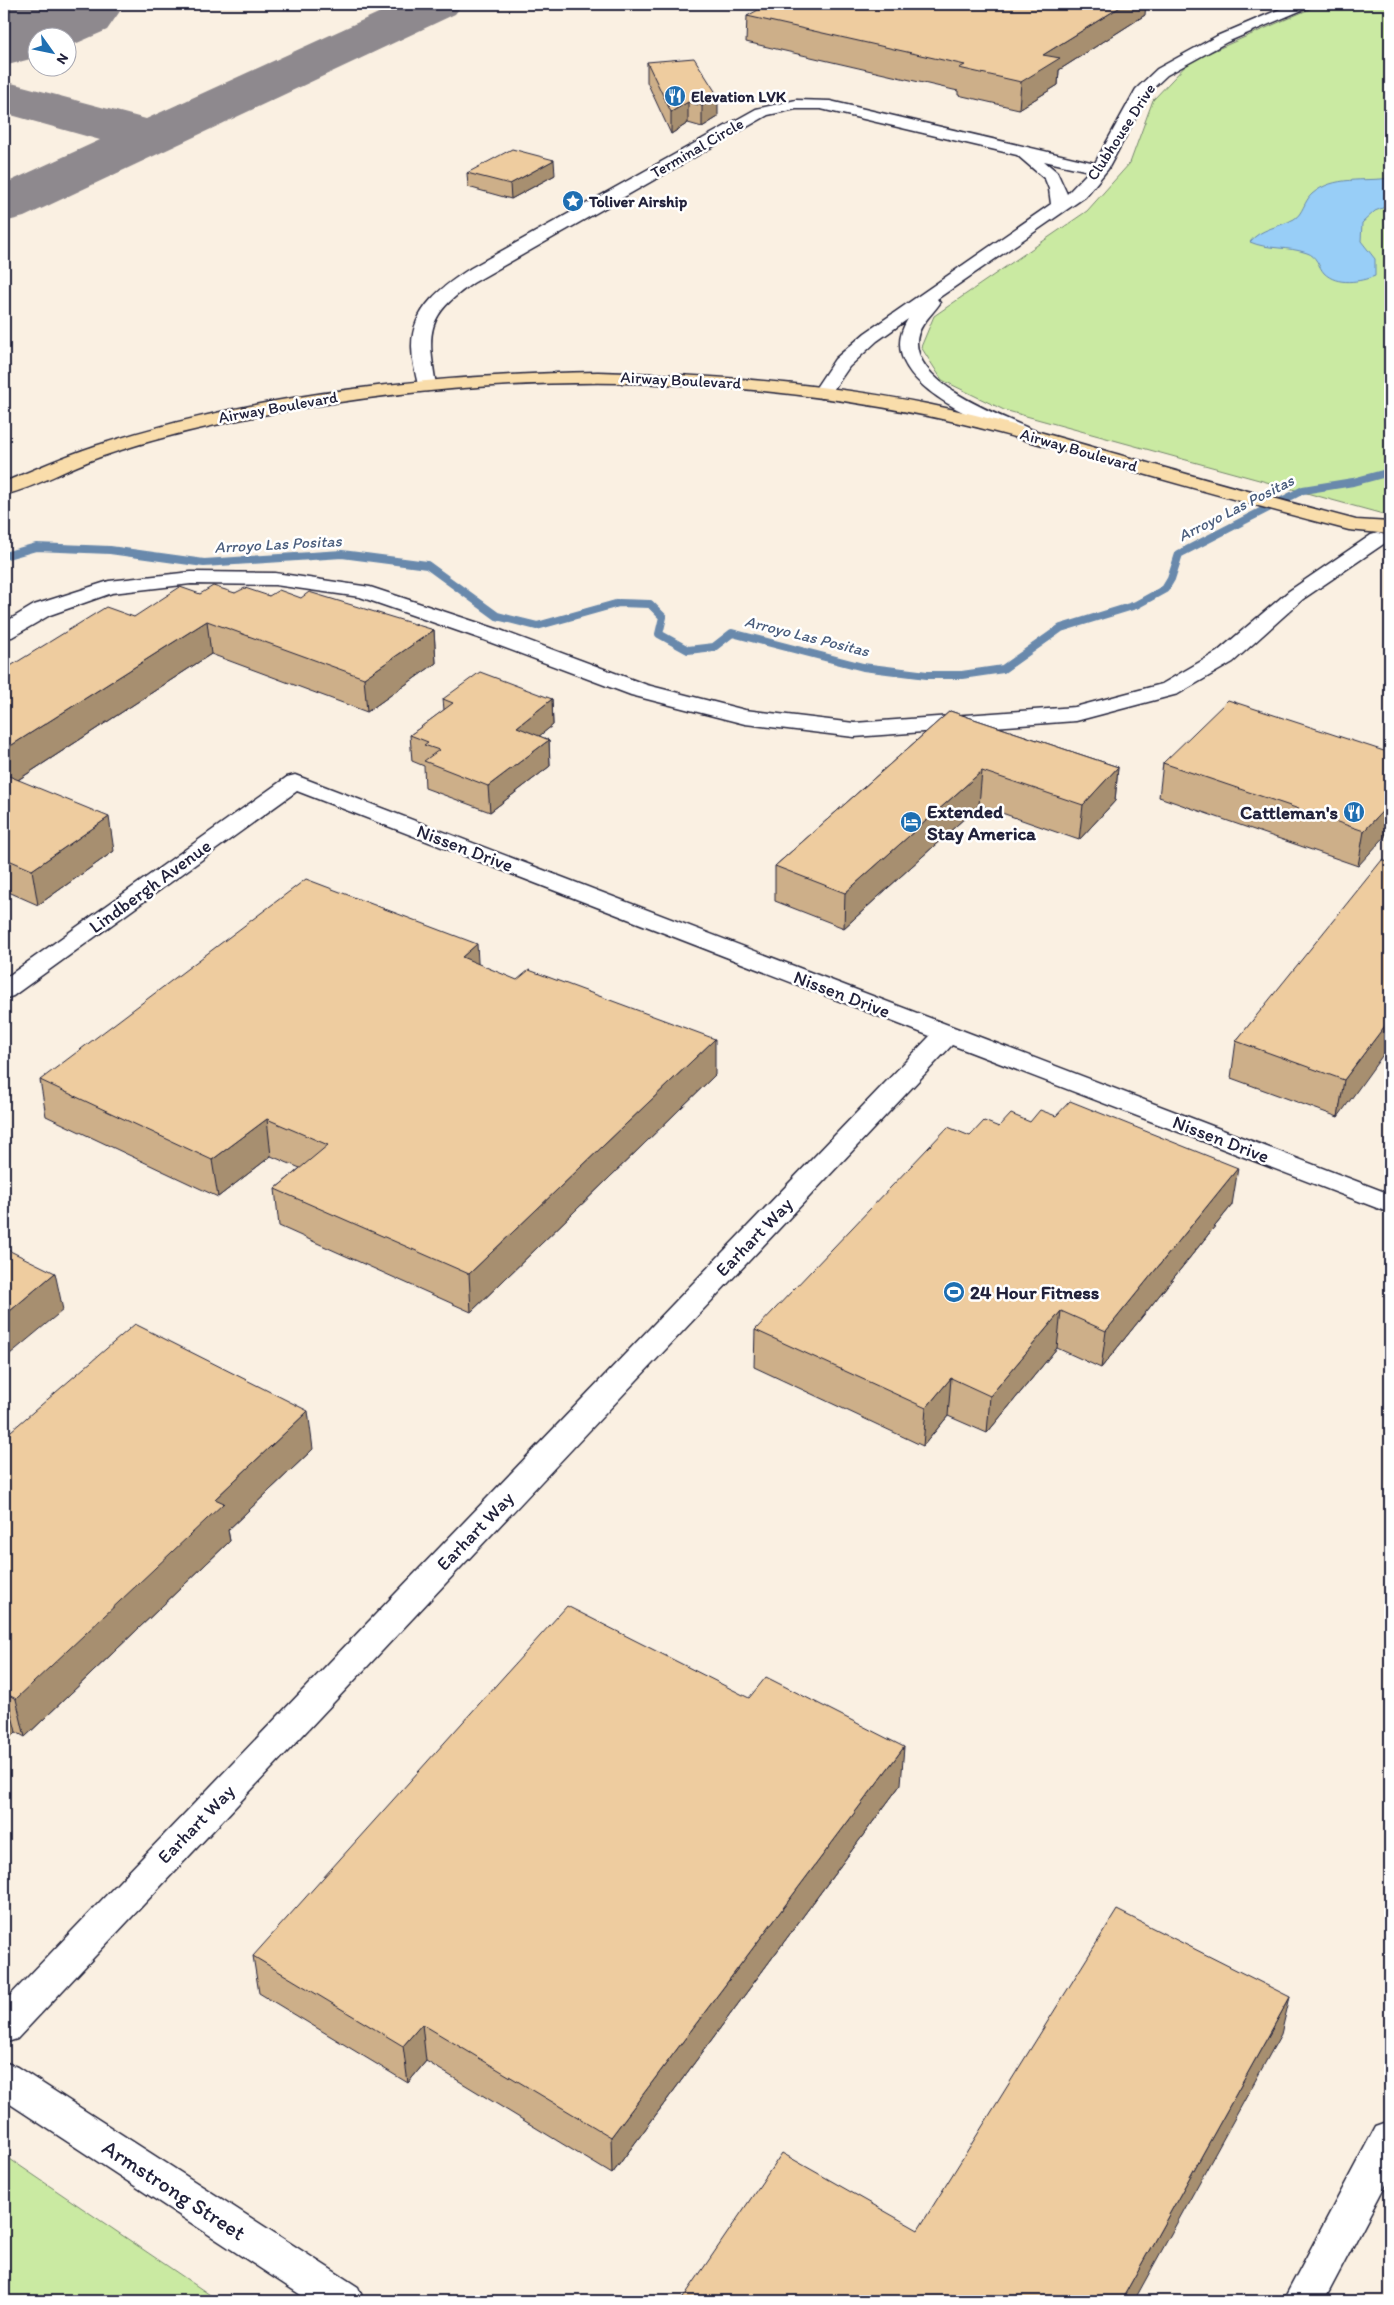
<svg xmlns="http://www.w3.org/2000/svg" width="1394" height="2305" font-family="Itim,sans-serif">
  <rect width="100%" height="100%" fill="#faf0e2"/>
  <filter id="ink" filterUnits="userSpaceOnUse"><feTurbulence type="fractalNoise" baseFrequency=".02" numOctaves="2"/><feDisplacementMap in="SourceGraphic" scale="10" xChannelSelector="R" yChannelSelector="G"/><feConvolveMatrix kernelMatrix="1 2 1 2 8 2 1 2 1" color-interpolation-filters="sRGB"/></filter>
  <g filter="url(#ink)">
    <path fill="#caeaa2" stroke="#76866e" d="M 1321,4 L 1390,4 L 1390,509 L 1383,514 L 1004,410 L 942,380 L 921,347 L 934,316 L 1087,211 L 1130,163 L 1153,100 L 1190,61 Z
      M 4,2155 L 219,2301 L 4,2301 Z"/>
    <path fill="#98cef7" stroke="#6989ac" d="M 1390,178 L 1390,205 L 1375,211 L 1362,223 L 1361,241 L 1375,259 L 1375,276 C 1360,282 1337,286 1324,273 C 1318,266 1317,256 1307,253 C 1288,246 1268,250 1250,242 C 1259,229 1280,227 1294,219 C 1303,214 1304,201 1312,194 C 1334,175 1364,182 1390,178 Z"/>
    <g fill="none" stroke-linecap="round" stroke-linejoin="round">
      <path stroke="#6989ac" stroke-width="8" d="M 4,556 L 36,547 L 110,550 L 204,563 L 342,554 L 427,565 L 497,616 L 537,626 L 619,603 L 650,604 L 663,617 L 659,634 L 688,650 L 714,647 L 732,633 L 863,667 L 927,675 L 962,675 L 1003,669 L 1061,628 L 1136,605 L 1165,589 L 1171,579 L 1179,554 L 1303,490 L 1353,482 L 1390,472"/>
      <path fill="#8e898e" fill-rule="evenodd" d="M 398,4 L 463,4 L 455,14 L 24,217 L 4,222 L 4,184 L 100,140 L 4,113 L 4,81 L 146,119 Z"/>
      <path fill="#8e898e" fill-rule="evenodd" d="M 4,4 L 125,4 L 107,30 L 68,47 L 68,38 L 38,38 L 38,57 L 4,66 Z"/>
      <g stroke="#22223b" stroke-width="3">
        <path id="minor" d="M 1292,4 L 1311,4 L 1309,7 L 1227,42 L 1167,75 L 1150,91 L 1108,169 L 1085,197 L 937,299 L 940,303 C 932,315 917,326 917,343 C 918,386 999,415 1033,430 L 1036,434 L 1033,438 L 1026,440 L 1019,438 C 978,420 870,379 908,319 L 877,341 L 849,367 L 829,396 L 822,398 L 815,396 L 813,392 L 835,359 L 865,333 L 1051,204 L 1049,189 L 1045,179 L 1017,155 L 821,109 L 796,109 L 768,115 L 473,283 C 426,316 427,331 436,385 L 434,389 L 427,391 L 420,389 L 418,385 C 415,372 412,359 412,346 C 412,308 442,287 471,268 L 756,109 L 796,100 L 830,101 L 1095,163 L 1136,89 L 1157,69 L 1217,36 ZM 1044,161 L 1089,171 L 1067,194 L 1057,172 Z
          M 1378,533 L 1385,535 L 1388,539 L 1385,543 L 1303,599 L 1233,662 L 1178,694 L 1076,721 L 854,737 L 745,724 L 631,695 L 484,640 L 360,597 L 275,585 L 191,584 L 112,593 L 50,615 L 12,637 L 4,638 L 4,623 L 34,605 L 109,581 L 191,572 L 275,573 L 370,587 L 500,630 L 647,685 L 745,710 L 854,723 L 1075,707 L 1162,684 L 1217,652 L 1289,591 L 1371,535 Z
          M 295,775 L 1390,1194 L 1390,1213 L 952,1045 L 17,2039 L 4,2043 L 4,2002 L 930,1036 L 297,791 L 13,996 L 4,999 L 4,979 L 287,777 Z
          M 4,2062 L 17,2067 L 358,2287 L 364,2301 L 310,2301 L 4,2100 Z
          M 1390,2121 L 1390,2176 L 1324,2301 L 1283,2301 L 1376,2126 Z"/>
      </g>
      <g stroke="#22223b" stroke-width="3">
        <path id="major" d="M 598,372 C 708,375 818,382 927,404 C 994,418 1061,438 1127,457 C 1203,479 1280,500 1356,520 L 1390,522 L 1390,534 L 1349,530 C 1271,510 1193,488 1115,466 C 1053,448 991,429 928,416 C 711,371 485,373 268,414 C 211,425 154,438 100,457 C 68,468 37,487 4,495 L 4,482 C 34,470 64,456 95,446 C 257,393 428,375 598,372 Z"/>
      </g>
      <use href="#minor" fill="#fff" fill-rule="evenodd"/>
      <use href="#major" fill="#f9ddab" fill-rule="evenodd"/>
    </g>
    <path fill="#cdaf89" stroke="#22223b" d="M 1145,15 L 1059,70 L 1058,85 L 1019,109 L 958,95 L 958,91 L 746,42 L 747,16 Z
      M 647,62 L 718,117 L 702,127 L 688,123 L 671,134 L 647,82 Z
      M 467,173 L 555,175 L 511,199 L 468,187 Z
      M 235,593 L 269,596 L 434,630 L 436,663 L 367,712 L 211,654 L 18,780 L 114,851 L 38,905 L 4,890 L 4,670 L 134,617 L 200,594 Z
      M 443,699 L 552,699 L 553,725 L 539,736 L 549,740 L 550,766 L 490,812 L 425,788 L 424,766 L 412,761 L 410,735 L 444,710 Z
      M 950,711 L 1118,767 L 1115,801 L 1079,840 L 979,805 L 844,928 L 775,901 L 775,866 Z
      M 1390,753 L 1358,866 L 1159,797 L 1163,763 Z
      M 1390,863 L 1338,1117 L 1231,1078 L 1236,1041 Z
      M 478,964 L 715,1075 L 471,1312 L 279,1226 L 275,1189 L 300,1168 L 271,1156 L 218,1197 L 46,1116 L 40,1080 Z
      M 970,1136 L 1232,1205 L 1101,1368 L 1057,1348 L 987,1433 L 948,1416 L 923,1446 L 754,1367 L 755,1330 Z
      M 4,1437 L 313,1449 L 228,1530 L 230,1541 L 25,1737 L 16,1732 L 4,1744 Z
      M 901,1784 L 612,2174 L 426,2061 L 408,2083 L 259,1993 L 253,1956 Z"/>
    <path fill="#a78f6f" stroke="#22223b" d="M 1125,4 L 1146,4 L 1145,15 L 1059,70 L 1058,85 L 1019,109 L 1021,82 L 1043,55 Z
      M 718,96 L 718,117 L 702,127 L 702,106 Z
      M 688,102 L 688,123 L 671,134 L 671,112 Z
      M 554,160 L 555,175 L 511,199 L 510,184 Z
      M 207,621 L 211,654 L 4,789 L 4,750 Z
      M 434,630 L 436,663 L 367,712 L 364,678 Z
      M 552,699 L 553,725 L 518,753 L 517,727 Z
      M 549,740 L 550,766 L 490,812 L 488,786 Z
      M 1118,767 L 1115,801 L 1079,840 L 1083,805 Z
      M 982,771 L 979,805 L 844,928 L 845,893 Z
      M 1390,803 L 1390,831 L 1358,866 L 1364,831 Z
      M 109,817 L 114,851 L 38,905 L 32,870 Z
      M 477,944 L 479,979 L 462,957 Z
      M 1390,1019 L 1390,1045 L 1338,1117 L 1344,1080 Z
      M 715,1039 L 715,1075 L 471,1312 L 469,1274 Z
      M 267,1119 L 271,1156 L 218,1197 L 212,1160 Z
      M 1238,1168 L 1232,1205 L 1101,1368 L 1106,1331 Z
      M 55,1273 L 63,1310 L 4,1359 L 4,1316 Z
      M 1061,1311 L 1057,1348 L 987,1433 L 990,1396 Z
      M 951,1378 L 948,1416 L 923,1446 L 926,1408 Z
      M 308,1411 L 313,1449 L 228,1530 L 230,1541 L 25,1737 L 16,1699 L 215,1499 Z
      M 7,1694 L 16,1732 L 4,1744 L 4,1698 Z
      M 904,1747 L 901,1784 L 612,2174 L 611,2137 Z
      M 1290,1997 L 1281,2034 L 1134,2301 L 1121,2301 Z
      M 422,2024 L 426,2061 L 408,2083 L 403,2046 Z"/>
    <path fill="#eecc9f" stroke="#22223b" d="M 769,4 L 1125,4 L 1043,55 L 1060,58 L 1021,82 L 959,68 L 965,65 L 747,16 Z
      M 694,58 L 718,96 L 702,106 L 688,102 L 671,112 L 647,62 Z
      M 512,149 L 554,160 L 510,184 L 467,173 Z
      M 213,586 L 235,593 L 245,588 L 269,596 L 279,590 L 301,598 L 309,592 L 434,630 L 364,678 L 207,621 L 4,750 L 4,670 L 106,607 L 134,617 L 180,587 L 200,594 Z
      M 480,672 L 552,699 L 517,727 L 549,740 L 488,786 L 424,761 L 439,750 L 424,745 L 428,742 L 410,735 L 453,703 L 443,699 Z
      M 1228,700 L 1390,753 L 1390,803 L 1364,831 L 1163,763 Z
      M 950,711 L 1118,767 L 1083,805 L 982,771 L 845,893 L 775,866 Z
      M 4,774 L 109,817 L 32,870 L 4,858 Z
      M 1382,860 L 1390,863 L 1390,1019 L 1344,1080 L 1236,1041 Z
      M 306,879 L 477,944 L 462,957 L 517,980 L 529,970 L 715,1039 L 469,1274 L 275,1189 L 328,1145 L 267,1119 L 212,1160 L 40,1080 Z
      M 1070,1101 L 1238,1168 L 1106,1331 L 1061,1311 L 990,1396 L 951,1378 L 926,1408 L 755,1330 L 948,1127 L 970,1136 L 984,1121 L 999,1127 L 1011,1114 L 1030,1122 L 1040,1110 L 1056,1116 Z
      M 4,1248 L 55,1273 L 4,1316 Z
      M 135,1324 L 308,1411 L 215,1499 L 224,1503 L 16,1699 L 7,1694 L 4,1698 L 4,1437 Z
      M 567,1606 L 749,1698 L 766,1677 L 904,1747 L 611,2137 L 422,2024 L 403,2046 L 253,1956 Z
      M 1117,1910 L 1290,1997 L 1121,2301 L 681,2301 L 782,2153 L 918,2230 Z"/>
  </g>
  <defs>
    <g id="restaurant-disc" transform="scale(1.125)"><circle r="9.5" fill="#1f6fb2" stroke="#fff"/><path d="M-5-6h1v4h1v-4h1v4h1v-4h1v5L-1.5 .5V6h-2V.5L-5-1ZM5-6V6H3V1.5H1.5Q1.5-4 5-6Z" fill="#fff"/></g>
    <g id="sight-disc" transform="scale(1.125)"><circle r="9.5" fill="#1f6fb2" stroke="#fff"/><path d="M0-6L1.8-2.2L6-1.7L2.9 1.2L3.7 5.4L0 3.3L-3.7 5.4L-2.9 1.2L-6-1.7L-1.8-2.2Z" fill="#fff"/></g>
    <g id="hotel-disc" transform="scale(1.125)"><circle r="9.5" fill="#1f6fb2" stroke="#fff"/><path d="M-6-4.5h1.5V1H6V5H4.5V3h-9V5H-6ZM-4 0a1.8 1.8 0 1 1 3.6 0ZM.5 0V-2.5h3Q6-2.5 6 0Z" fill="#fff"/></g>
    <g id="stadium-disc" transform="scale(1.125)"><circle r="9.5" fill="#1f6fb2" stroke="#fff"/><path d="M0-5a6.5 5 0 1 0 0 10a6.5 5 0 1 0 0-10ZM-3.5-1.8h7v3.6h-7Z" fill="#fff"/></g>
  </defs>
  <g fill-rule="evenodd">
    <use href="#restaurant-disc" x="675" y="96"/>
    <use href="#sight-disc" x="573" y="201"/>
    <use href="#restaurant-disc" x="1354" y="812"/>
    <use href="#hotel-disc" x="911" y="822"/>
    <use href="#stadium-disc" x="954" y="1292"/>
  </g>
  <g text-anchor="middle" dominant-baseline="central" stroke-width="5" stroke-linejoin="round" paint-order="stroke">
    <g font-size="16" font-weight="bold" fill="#22223b" stroke="#fff" text-anchor="start">
      <text x="691" y="96">Elevation LVK</text>
      <text x="589" y="201">Toliver Airship</text>
    </g>
    <g font-size="16" fill="#22223b" stroke="#fff">
      <text transform="translate(1121 132) rotate(-57)">Clubhouse Drive</text>
      <text transform="translate(697 148) rotate(-30)">Terminal Circle</text>
      <text transform="translate(681 380) rotate(3)">Airway Boulevard</text>
      <text transform="translate(278 407) rotate(-10)">Airway Boulevard</text>
      <text transform="translate(1079 450) rotate(16)">Airway Boulevard</text>
    </g>
    <g font-size="16" font-style="italic" fill="#4b5e7d" stroke="#fff">
      <text transform="translate(1236 508) rotate(-27)">Arroyo Las Positas</text>
      <text transform="translate(278 544) rotate(-3)">Arroyo Las Positas</text>
      <text transform="translate(807 636) rotate(14)">Arroyo Las Positas</text>
    </g>
    <g font-size="19" font-weight="bold" fill="#22223b" stroke="#fff" text-anchor="start">
      <text x="927" y="811">Extended<tspan x="927" dy="22">Stay America</tspan></text>
      <text x="1338" y="812" text-anchor="end">Cattleman's</text>
      <text x="970" y="1292">24 Hour Fitness</text>
    </g>
    <g font-size="19" fill="#22223b" stroke="#fff">
      <text transform="translate(465 848) rotate(21)">Nissen Drive</text>
      <text transform="translate(150 886) rotate(-36)">Lindbergh Avenue</text>
      <text transform="translate(842 994) rotate(21)">Nissen Drive</text>
      <text transform="translate(1221 1139) rotate(21)">Nissen Drive</text>
      <text transform="translate(754 1237) rotate(-46)">Earhart Way</text>
      <text transform="translate(475 1531) rotate(-46)">Earhart Way</text>
      <text transform="translate(196 1824) rotate(-46)">Earhart Way</text>
    </g>
    <g font-size="22" fill="#22223b" stroke="#fff">
      <text transform="translate(174 2190) rotate(33)">Armstrong Street</text>
    </g>
  </g>
  <rect width="1394" height="2305" fill="none" stroke="#fff" stroke-width="20"/>
  <rect x="10" y="10" width="1374" height="2285" fill="none" stroke="#22223b" stroke-width="2" filter="url(#ink)"/>
  <g transform="translate(52 52) rotate(123)"><circle r="24" fill="#ffffff" stroke="#a7a7b1"/>
  <path d="M0-4L9 19L0 12L-9 19Z" fill="#1f6fb2"/>
  <text y="-8" font-size="14" font-weight="bold" text-anchor="middle" fill="#22223b">N</text>
  </g>
</svg>
